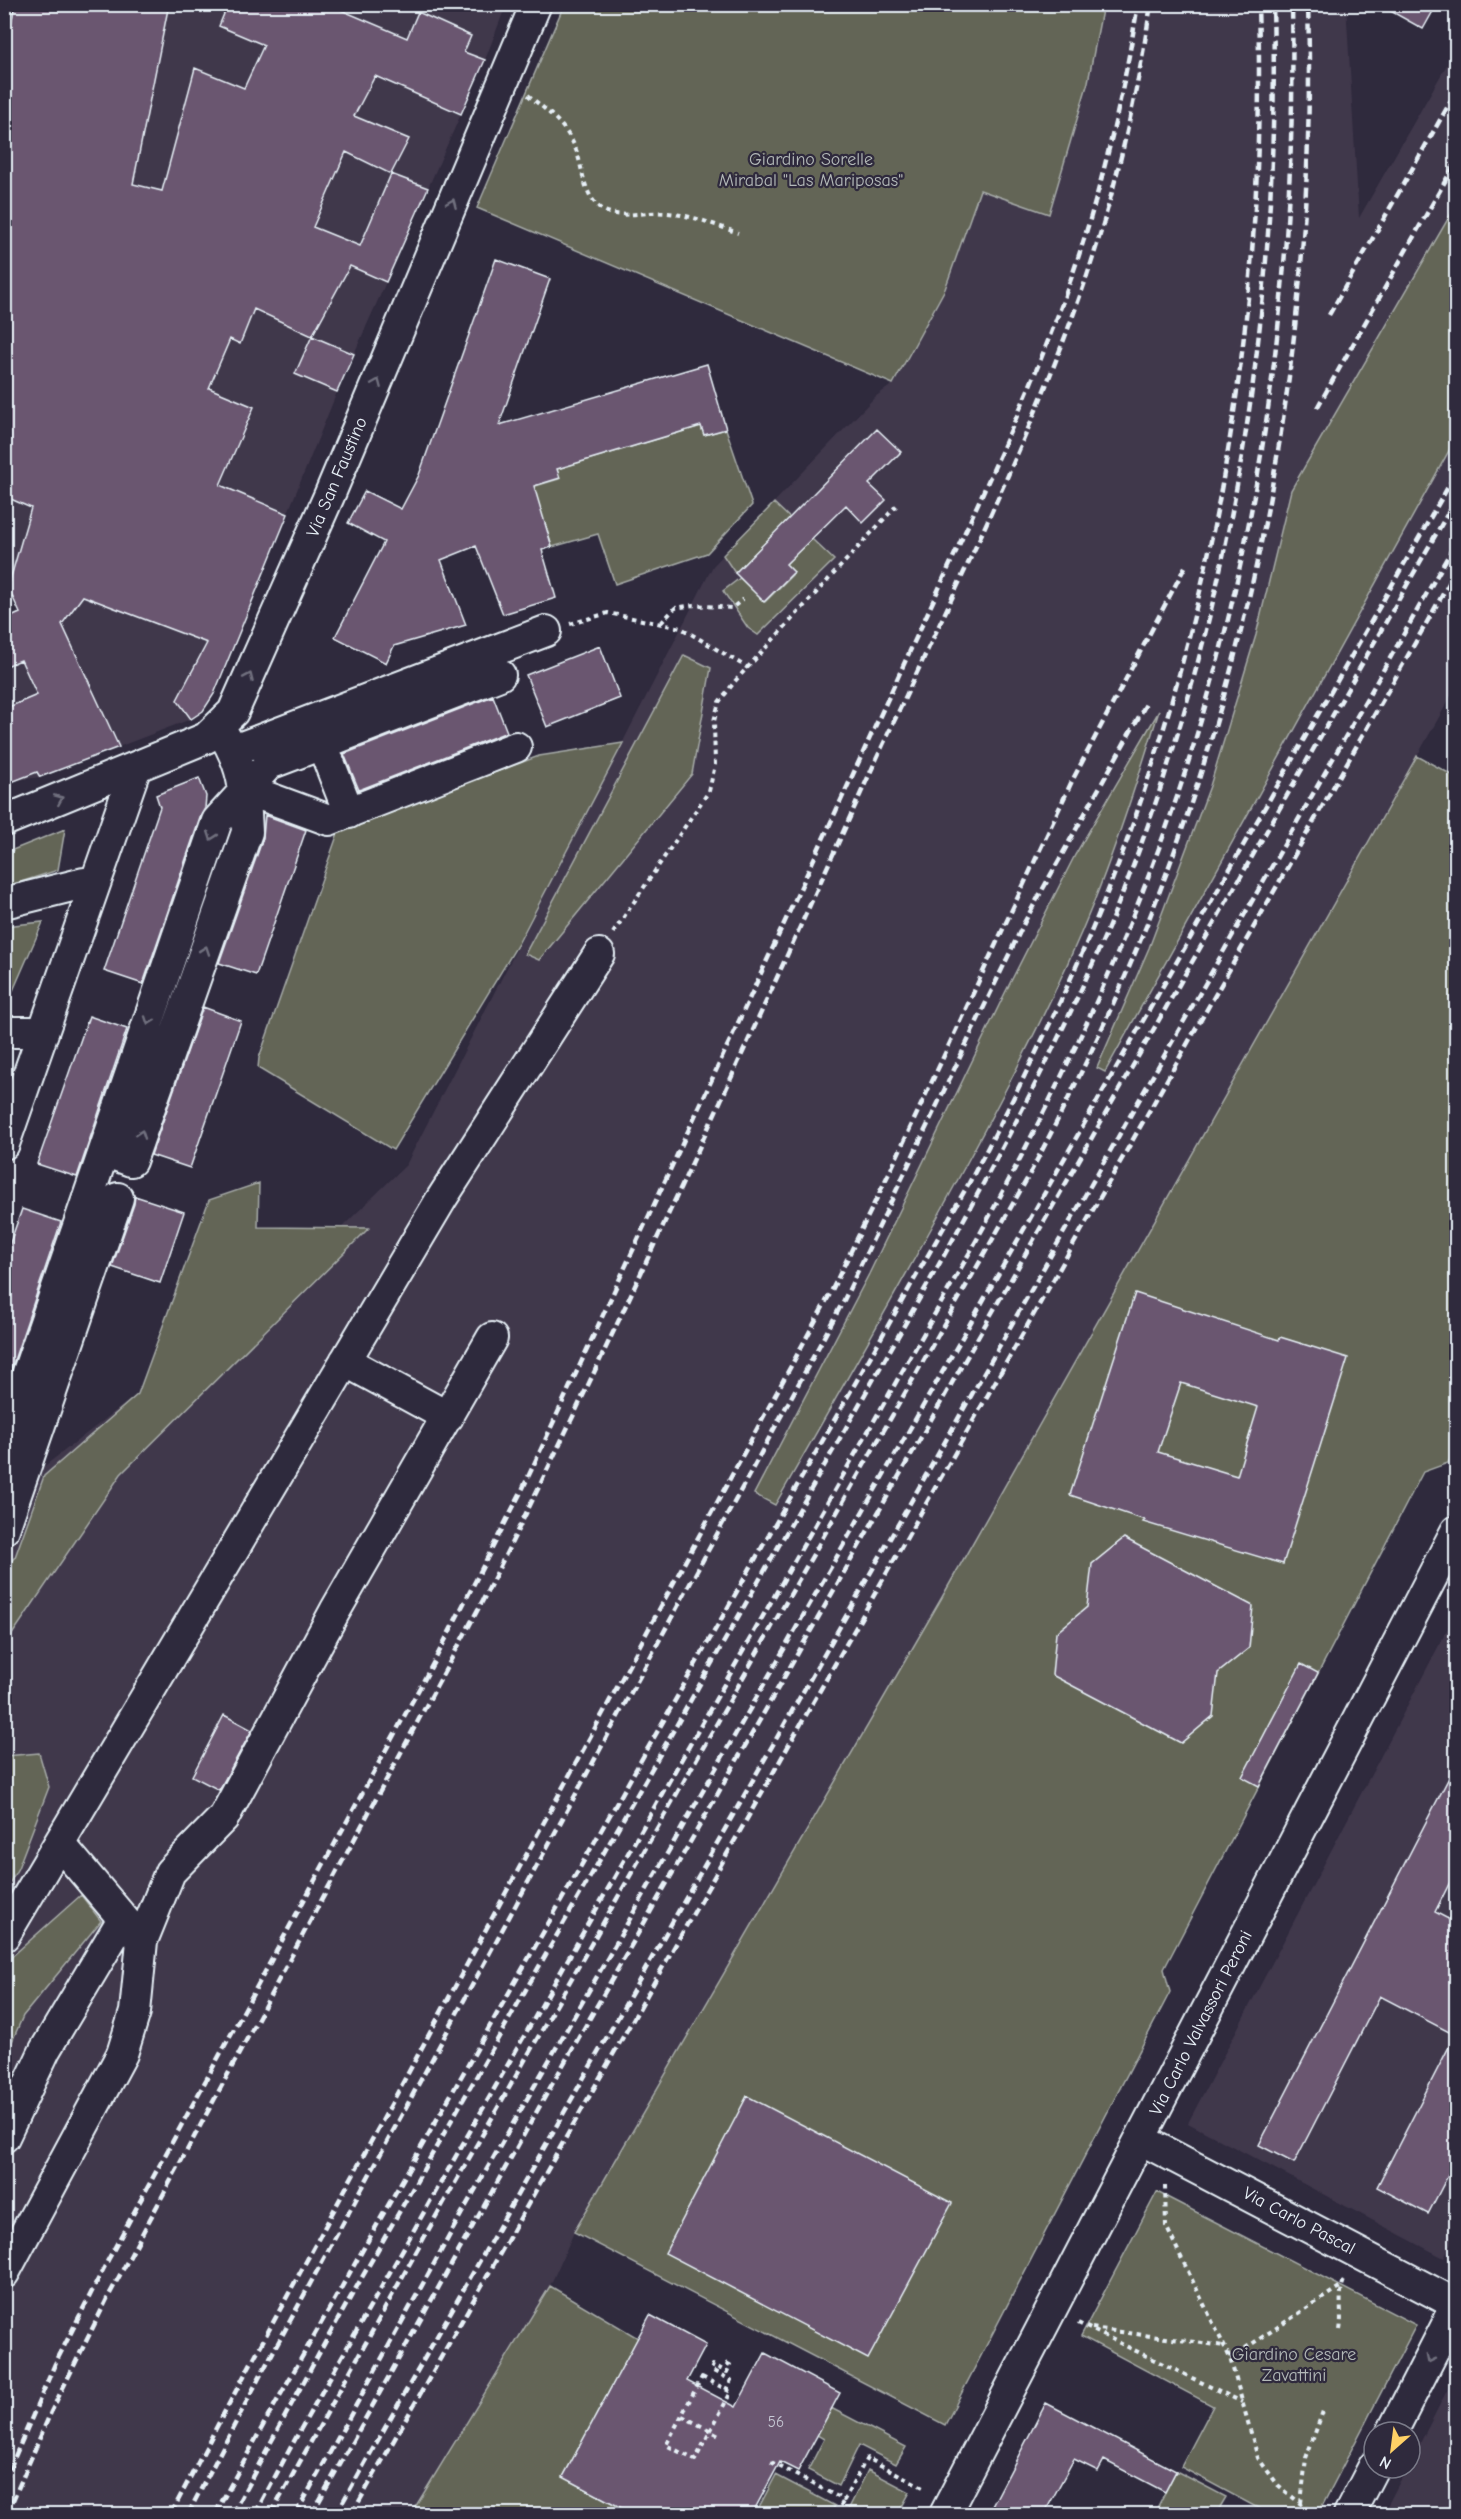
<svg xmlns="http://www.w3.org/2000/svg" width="1461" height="2519" font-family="'Comic Neue',sans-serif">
  <rect width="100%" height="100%" fill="#2f2a3d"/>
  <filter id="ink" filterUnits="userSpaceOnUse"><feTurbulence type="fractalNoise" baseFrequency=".0167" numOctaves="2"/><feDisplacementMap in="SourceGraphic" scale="12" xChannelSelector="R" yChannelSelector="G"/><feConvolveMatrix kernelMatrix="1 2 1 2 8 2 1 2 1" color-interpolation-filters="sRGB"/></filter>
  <g filter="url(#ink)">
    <path fill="#41384c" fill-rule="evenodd" d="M 5,5 L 506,5 L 485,60 L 337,392 L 214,694 L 203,711 L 191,719 L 40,777 L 18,780 L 5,745 L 5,646 L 29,635 L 8,587 L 4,588 Z
      M 1103,5 L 1346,5 L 1359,218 L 1456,49 L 1456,205 L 1291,490 L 1256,635 L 1210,786 L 1149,948 L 1098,1068 L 1105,1072 L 1456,438 L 1456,687 L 941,1599 L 574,2232 L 550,2286 L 411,2514 L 5,2514 L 4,1556 L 9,1552 L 33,1475 L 300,1268 L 406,1165 L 713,566 L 875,397 L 893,384 L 945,289 L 980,189 L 1049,214 L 1088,82 ZM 1059,982 L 1009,1086 L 925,1241 L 755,1495 L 869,1274 L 1005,993 Z
      M 1456,1613 L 1456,2235 L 1444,2258 L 1188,2123 Z
      M 1456,2373 L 1456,2514 L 1383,2514 L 1407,2468 L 1410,2468 L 1410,2463 Z"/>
    <path fill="#646557" stroke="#a6aba8" stroke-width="1.5" d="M 564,5 L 564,4 L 1103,5 L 1088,82 L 1049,214 L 980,190 L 945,289 L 893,384 L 477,208 Z
      M 1456,205 L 1456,438 L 1105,1072 L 1097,1068 L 1149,948 L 1210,786 L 1256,635 L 1291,490 Z
      M 701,426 L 704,435 L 726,429 L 752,505 L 707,553 L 615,584 L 598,534 L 552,547 L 532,487 L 559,479 L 557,469 Z
      M 774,503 L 834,560 L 758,635 L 748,628 L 723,591 L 740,578 L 765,602 L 794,573 L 786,564 L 792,557 L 771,537 L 735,573 L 723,555 Z
      M 684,655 L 711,668 L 692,774 L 539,960 L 525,954 Z
      M 1159,711 C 1139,776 1118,841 1093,904 C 1058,991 1014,1075 970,1157 C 907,1275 841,1390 775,1505 L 754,1494 L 869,1274 L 1005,993 L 1075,855 Z
      M 623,743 L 518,944 L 393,1150 L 258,1068 L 259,1058 L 339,830 L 539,756 Z
      M 1417,756 L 1456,777 L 1456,1447 L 1448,1463 L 1423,1472 L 1164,1969 L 1170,1992 L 945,2425 L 574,2232 L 941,1599 Z
      M 65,829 L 58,870 L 5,887 L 5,853 Z
      M 43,922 L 5,1009 L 5,926 Z
      M 259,1183 L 258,1227 L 369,1228 L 121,1474 L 9,1639 L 5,1639 L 5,1567 L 15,1557 L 44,1476 L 138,1394 L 209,1200 Z
      M 39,1753 L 49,1787 L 18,1868 L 5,1891 L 5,1756 Z
      M 81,1895 L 101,1921 L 23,2016 L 5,2058 L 5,1967 L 8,1960 Z
      M 1157,2192 L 1416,2325 L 1318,2514 L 1269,2514 L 1181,2467 L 1213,2406 L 1081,2336 Z
      M 550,2286 L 638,2338 L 563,2477 L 633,2514 L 411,2514 Z
      M 831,2408 L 906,2447 L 896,2464 L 859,2445 L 839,2486 L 808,2470 L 824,2439 L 817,2435 Z
      M 868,2470 L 910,2492 L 898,2514 L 840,2514 L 842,2510 L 847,2512 Z
      M 1176,2471 L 1226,2497 L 1216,2514 L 1154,2514 Z
      M 776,2475 L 835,2506 L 830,2514 L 768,2514 L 758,2509 Z"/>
    <path fill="#6a5770" stroke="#e8f1f8" stroke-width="1.5" fill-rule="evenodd" d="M 15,4 L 169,4 L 133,184 L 162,191 L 195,68 L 244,88 L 264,45 L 219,26 L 228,4 L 327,4 L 407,38 L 418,12 L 471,36 L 464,52 L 485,60 L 461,114 L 375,76 L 354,116 L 409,139 L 391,174 L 428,188 L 386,282 L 350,266 L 312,336 L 254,309 L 240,344 L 230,339 L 209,388 L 254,407 L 220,485 L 288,514 L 214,694 L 203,711 L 191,719 L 177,700 L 207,643 L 83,596 L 62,624 L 119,747 L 40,777 L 37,772 L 4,785 L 4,709 L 37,695 L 21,660 L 4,667 L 4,620 L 20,613 L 8,587 L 31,508 L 4,496 L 4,59 ZM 346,152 L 391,174 L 360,246 L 313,227 Z
      M 1378,4 L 1437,4 L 1423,29 Z
      M 496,259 L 550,279 L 499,425 L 707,364 L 726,429 L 704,435 L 701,426 L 557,469 L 560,478 L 534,486 L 552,547 L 542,550 L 556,598 L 503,614 L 476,546 L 441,560 L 466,625 L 394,646 L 386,663 L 335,637 L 384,542 L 348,523 L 365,491 L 401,509 L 419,475 Z
      M 312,336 L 354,354 L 337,392 L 295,374 Z
      M 877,429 L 901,452 L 869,484 L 886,500 L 863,523 L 846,505 L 786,564 L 794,572 L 764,602 L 735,573 Z
      M 600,646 L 620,698 L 547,727 L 526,675 Z
      M 493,696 L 507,732 L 359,790 L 344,754 Z
      M 199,778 L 206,796 L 205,808 L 201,815 L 143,984 L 104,971 L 160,807 L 156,795 Z
      M 265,815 L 306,830 L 256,975 L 219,963 L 263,838 Z
      M 203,1007 L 241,1021 L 190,1168 L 151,1155 Z
      M 89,1016 L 127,1029 L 77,1177 L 37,1164 Z
      M 135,1196 L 184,1212 L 160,1283 L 112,1267 L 134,1204 Z
      M 22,1209 L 61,1222 L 5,1387 L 4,1260 Z
      M 1135,1293 L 1279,1340 L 1280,1337 L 1348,1358 L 1283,1564 L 1143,1522 L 1145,1520 L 1070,1495 ZM 1181,1383 L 1258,1407 L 1237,1476 L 1158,1452 Z
      M 1124,1538 L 1253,1606 L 1249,1648 L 1218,1673 L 1213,1716 L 1181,1743 L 1052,1675 L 1056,1633 L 1087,1607 L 1092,1564 Z
      M 1301,1664 L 1318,1673 L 1259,1786 L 1242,1777 Z
      M 224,1715 L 252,1730 L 219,1790 L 192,1776 Z
      M 1456,1764 L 1456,1870 L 1435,1912 L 1456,1923 L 1456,2160 L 1428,2214 L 1377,2187 L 1455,2035 L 1380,1996 L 1294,2163 L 1259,2145 Z
      M 747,2096 L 952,2203 L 868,2359 L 665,2253 Z
      M 650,2315 L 706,2345 L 687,2381 L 736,2407 L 765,2353 L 840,2393 L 798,2471 L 780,2462 L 752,2514 L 633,2514 L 563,2477 Z
      M 1046,2403 L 1176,2471 L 1165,2492 L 1104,2460 L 1098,2471 L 1074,2459 L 1044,2514 L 988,2514 Z"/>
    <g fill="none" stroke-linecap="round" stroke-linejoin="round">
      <g stroke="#e8f1f8" stroke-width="34">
        <path id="minor" d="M 219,727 C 244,765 245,788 247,832 L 131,1161 L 104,1151 L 217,821 L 269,764 L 322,744 L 349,813
          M 322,744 L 500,675
          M 234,750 L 546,631
          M 245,789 L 329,820 L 516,747
          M 4,821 L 206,738 L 233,712 L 329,496 L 536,4
          M 4,903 L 84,883
          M 4,1032 L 31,1032
          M 4,1144 L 136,767
          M 345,1361 L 448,1417
          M 4,1442 L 104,1151
          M 4,1529 L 118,1198
          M 60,1844 L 136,1934
          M 4,1936 L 442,1198 L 599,954
          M 4,2137 L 45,2050 L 123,1919
          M 1140,2139 L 1456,2304
          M 4,2273 L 122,2054 L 135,2012 L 142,1941 L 170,1872 L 224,1817 L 335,1611 L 492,1338
          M 1392,2432 L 1456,2307
          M 945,2514 L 1456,1531
          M 1349,2514 L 1374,2466"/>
      </g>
      <path stroke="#e8f1f8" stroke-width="4" stroke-dasharray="4.5 4.5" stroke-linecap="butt" d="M 528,95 C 545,109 562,122 572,141 C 584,162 580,191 600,208 C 613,218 633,214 649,213 C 679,210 710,223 738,233
        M 661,623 L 675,608 L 693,605 L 732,608 L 743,599
        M 570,624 L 608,613 L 681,628 L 748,668
        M 613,933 L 709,791 L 715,765 L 714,721 L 719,702 L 736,680 L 897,505
        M 1165,2186 L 1166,2226 L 1230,2358 L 1258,2458 L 1278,2485 L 1313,2514
        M 1078,2323 L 1242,2402
        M 1092,2328 L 1224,2346
        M 1340,2330 C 1343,2313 1337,2294 1345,2278
        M 1230,2358 L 1341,2286
        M 726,2363 L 730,2365 L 727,2372 L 713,2365 L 711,2370 L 731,2380 L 726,2390
        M 702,2377 L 731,2392 L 695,2460 L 666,2445 Z
        M 682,2416 L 721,2436
        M 771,2462 L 844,2500 L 867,2458 L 923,2487
        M 1301,2503 L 1306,2458 L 1323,2411
        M 754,2514 L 758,2514
        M 836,2514 L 844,2500"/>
      <use href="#minor" stroke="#2f2a3d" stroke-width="30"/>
      <path stroke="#e8f1f8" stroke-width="4.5" stroke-dasharray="9 4.5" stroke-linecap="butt" d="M 1329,315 L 1456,92
        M 1317,408 L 1456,162
        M 4,2482 L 55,2364 L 108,2260 L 437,1656 L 523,1488 L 965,532 C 1006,442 1047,352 1078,258 C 1105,175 1124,90 1138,4
        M 7,2514 L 51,2412 L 107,2299 L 483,1600 C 616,1335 737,1065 860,795 C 938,623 1026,454 1087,276 C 1116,188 1137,96 1151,4
        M 171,2514 L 224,2413 L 830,1294 L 893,1165 L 1072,781 L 1186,565
        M 188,2514 L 259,2378 L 844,1300 L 1025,921 L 1146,704
        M 215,2514 L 265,2422 L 969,1183 C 1032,1065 1091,945 1135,818 C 1225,556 1266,281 1258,4
        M 232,2514 L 328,2337 L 946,1252 C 1022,1113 1096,974 1148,825 C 1240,562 1280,282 1273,4
        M 255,2514 L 299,2432 L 970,1252 C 1042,1121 1108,988 1159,848 C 1258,578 1297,291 1292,4
        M 271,2514 L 435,2218 L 1027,1179 C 1071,1096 1112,1011 1147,924 C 1263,632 1317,318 1308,4
        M 296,2514 L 463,2211 L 1456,473
        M 312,2514 L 546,2095 L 1456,499
        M 336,2514 L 1456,542
        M 352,2514 L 1456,571"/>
    </g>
    <defs><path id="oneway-chevron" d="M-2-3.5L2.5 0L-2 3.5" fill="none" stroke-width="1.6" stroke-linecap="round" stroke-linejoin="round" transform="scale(1.5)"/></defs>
    <g stroke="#70707e">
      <use href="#oneway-chevron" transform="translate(452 203) rotate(-67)"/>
      <use href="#oneway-chevron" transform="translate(377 383) rotate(-67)"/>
      <use href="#oneway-chevron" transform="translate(249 677) rotate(-66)"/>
      <use href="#oneway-chevron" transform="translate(59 799) rotate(-23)"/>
      <use href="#oneway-chevron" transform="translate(212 836) rotate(109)"/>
      <use href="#oneway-chevron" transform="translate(205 950) rotate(-71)"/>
      <use href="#oneway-chevron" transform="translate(149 1021) rotate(109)"/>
      <use href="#oneway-chevron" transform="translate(141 1134) rotate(-71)"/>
      <use href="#oneway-chevron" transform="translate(1430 2359) rotate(117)"/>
    </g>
  </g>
  <g text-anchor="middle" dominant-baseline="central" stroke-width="4.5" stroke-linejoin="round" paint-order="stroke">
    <g font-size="15" fill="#c8cad6">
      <text x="776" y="2422">56</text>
    </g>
    <g font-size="18" fill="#b3b9b8" stroke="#2f2a3d">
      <text x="811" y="159">Giardino Sorelle<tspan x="811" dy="21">Mirabal "Las Mariposas"</tspan></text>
      <text x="1294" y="2354">Giardino Cesare<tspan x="1294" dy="21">Zavattini</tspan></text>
    </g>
    <g font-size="18" fill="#e8f1f8" stroke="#2f2a3d">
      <text transform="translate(337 477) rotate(-67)">Via San Faustino</text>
      <text transform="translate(1201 2023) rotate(-63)">Via Carlo Valvassori Peroni</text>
      <text transform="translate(1299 2221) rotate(28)">Via Carlo Pascal</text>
    </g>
  </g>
  <rect width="1461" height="2519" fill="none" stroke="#2f2a3d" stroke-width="24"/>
  <rect x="12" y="12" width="1437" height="2495" fill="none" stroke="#e8f1f8" stroke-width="2" filter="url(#ink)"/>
  <g transform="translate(1392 2450) rotate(208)"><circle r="28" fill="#2f2a3d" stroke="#797a88" stroke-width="1.5"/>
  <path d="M0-4.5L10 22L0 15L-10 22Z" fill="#ffd166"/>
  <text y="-9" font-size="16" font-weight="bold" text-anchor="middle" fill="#e8f1f8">N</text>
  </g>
</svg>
